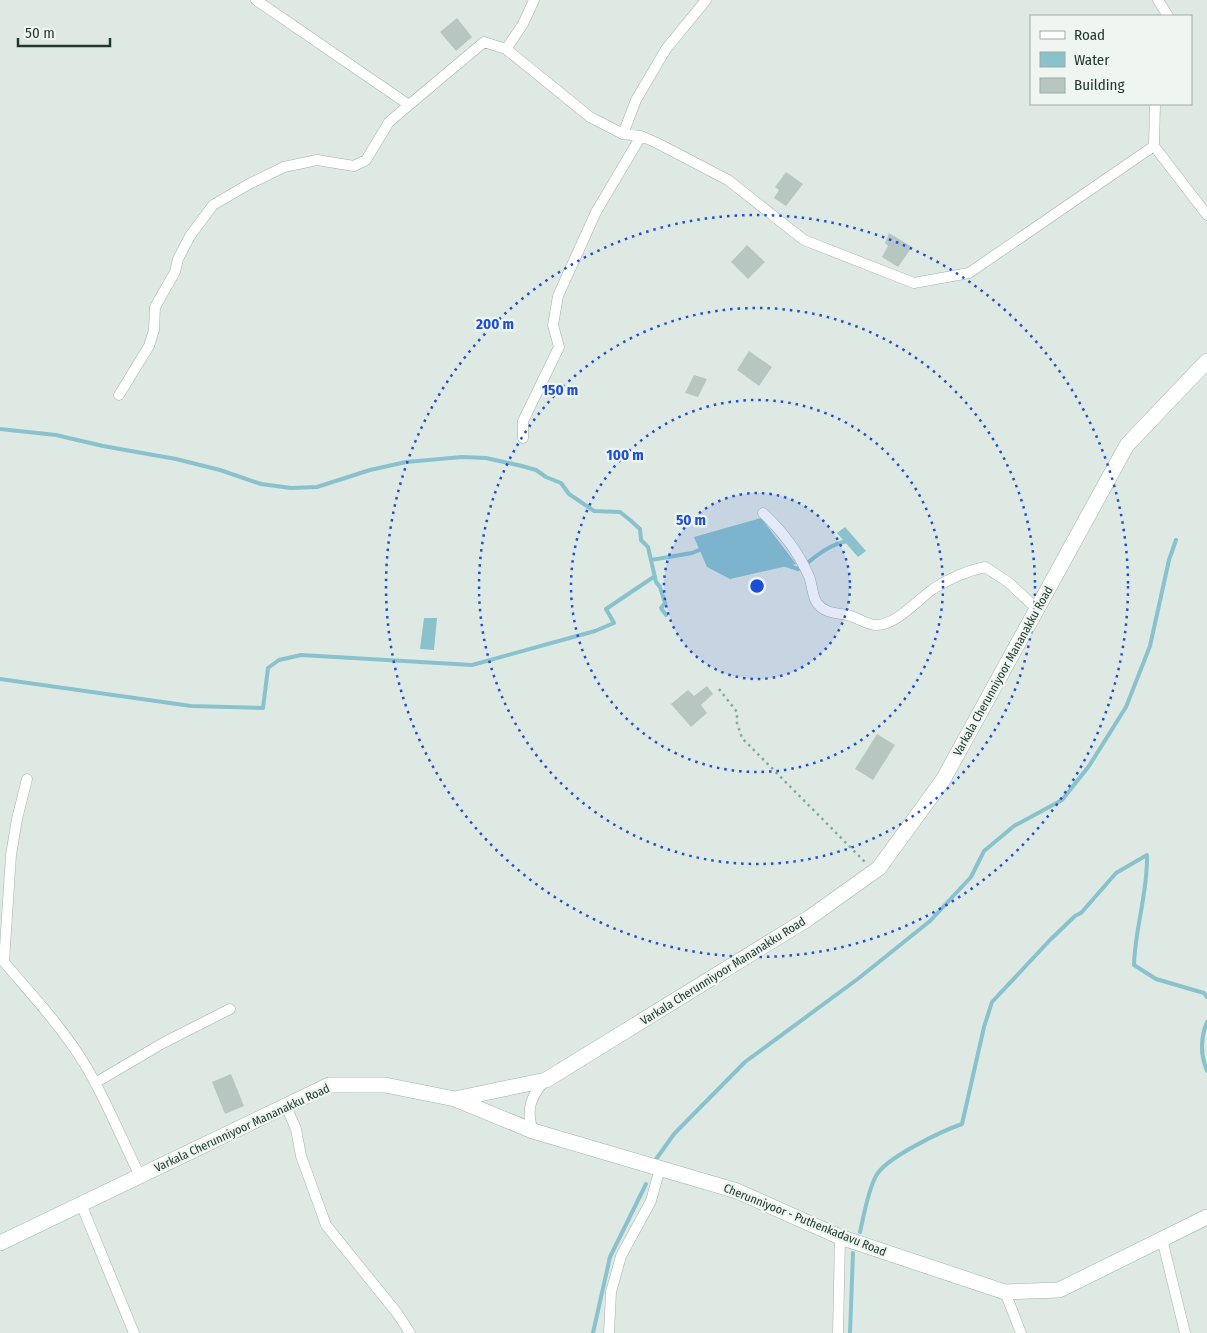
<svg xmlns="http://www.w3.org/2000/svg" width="1207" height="1333" font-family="'Fira Sans Condensed',sans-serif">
  <rect width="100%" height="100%" fill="#dfe9e4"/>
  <path fill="#89c2cc" d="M 761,518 L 796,564 L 730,579 L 707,567 L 694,537 Z
    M 845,527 L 866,551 L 858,557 L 837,533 Z
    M 424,618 L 437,618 L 434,650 L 420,649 Z"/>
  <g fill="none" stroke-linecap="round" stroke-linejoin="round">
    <path stroke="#89c2cc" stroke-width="4" d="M 0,429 L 56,435 L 103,446 L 176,459 L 220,470 L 261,484 L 291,488 L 317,487 L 370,470 L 406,462 L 462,457 L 486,458 L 522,466 L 536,470 L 546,477 L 561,483 L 569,494 L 594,511 L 620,512 L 630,520 L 640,529 L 641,540 L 648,547 L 656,582 L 660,587 L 665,603 L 661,608 L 666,615
      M 651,560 L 692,553 L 704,548
      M 783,564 L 798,569 L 802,567
      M 805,565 C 818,554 831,544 848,541
      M 0,679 L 191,706 L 263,708 L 268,668 L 279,660 L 301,655 L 472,665 L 595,631 L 614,623 L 606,609 L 655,576
      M 1207,1022 C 1200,1039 1200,1054 1207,1071
      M 654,1162 L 674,1134 L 745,1062 L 859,978 L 930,921 L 971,877 L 984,851 L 1014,826 L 1062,800 L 1089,766 L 1126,707 L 1150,646 L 1169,560 L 1176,540
      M 860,1232 C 864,1215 868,1190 876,1176 C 885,1158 942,1131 962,1124 L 984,1027 L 992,1002 L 1050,940 L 1075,916 L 1081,913 L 1116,873 L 1147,855 C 1148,892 1135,928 1134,965 L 1156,979 L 1204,993 L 1207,997
      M 593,1333 L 610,1257 L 646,1184
      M 850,1333 L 853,1253"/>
  </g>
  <path fill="#b7c6c0" d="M 457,18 L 472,37 L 456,51 L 440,32 Z
    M 786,172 L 803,184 L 786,206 L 774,198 L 779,190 L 775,187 Z
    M 889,233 L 912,247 L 898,267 L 882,257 L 888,246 L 885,243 Z
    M 747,245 L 765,262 L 748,279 L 731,262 Z
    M 749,351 L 772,367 L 759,386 L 737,370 Z
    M 694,375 L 707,379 L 698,397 L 685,393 Z
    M 707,686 L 713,694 L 701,705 L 707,713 L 691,727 L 671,704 L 688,690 L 694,696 Z
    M 877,734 L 895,745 L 873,780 L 855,769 Z
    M 231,1074 L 244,1106 L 225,1114 L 212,1082 Z"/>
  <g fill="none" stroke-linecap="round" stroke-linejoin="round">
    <g stroke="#a2b0ab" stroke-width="11">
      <path id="minor" d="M 256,0 L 409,105 L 484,42 L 506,49 L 590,117 L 623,134 L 641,136 L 657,143 L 728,180 L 804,240 L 914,283 L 969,273 L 1154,146 L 1207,215
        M 1158,0 L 1168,16
        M 506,49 L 523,24 L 534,0
        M 623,134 L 636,100 L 666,49 L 706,0
        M 1154,146 L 1155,104
        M 119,395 L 149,346 L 154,330 L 155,307 L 175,272 L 178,259 L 190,236 L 213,205 L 249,184 L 284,167 L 317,160 L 354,166 L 366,160 L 389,122 L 409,105
        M 523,438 L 523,421 L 527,413 L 559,347 L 553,325 L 558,296 L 596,212 L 641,136
        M 763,513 C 781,530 798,552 808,574 C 813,584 811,594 817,603 C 824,613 836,613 847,615 C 857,617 867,625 876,625 C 897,625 917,600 933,589 C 950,578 966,571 985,567 L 1008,582 L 1037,609
        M 27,779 L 17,819 L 11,855 L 4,962 C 31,994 62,1027 84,1063 C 106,1099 121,1138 140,1176
        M 95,1083 L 163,1043 L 230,1009
        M 286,1106 L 296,1129 L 301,1156 L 326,1225 L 397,1313 L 410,1333
        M 533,1131 C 526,1111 530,1096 545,1081
        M 81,1204 L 134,1333
        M 1162,1239 L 1185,1333
        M 1005,1292 L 1021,1333
        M 609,1333 L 611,1292 L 621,1256 L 651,1201 L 660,1168
        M 838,1333 L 840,1237"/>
    </g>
    <g stroke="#9fb4ac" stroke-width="16">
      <path id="secondary" d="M 455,1099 L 533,1131 L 737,1191 L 840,1237 L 1005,1292 L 1059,1290 L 1207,1217
        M 0,1243 L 329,1085 L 385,1085 L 455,1099 L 546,1080 L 809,918 L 879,868 L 943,780 L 1127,445 L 1207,361"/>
    </g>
    <path stroke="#81ab9d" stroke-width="2.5" stroke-dasharray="2.5 4" stroke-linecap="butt" d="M 719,689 L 737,712 L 737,723 L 742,738 L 865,862"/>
    <use href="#minor" stroke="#fff" stroke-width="10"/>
    <use href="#secondary" stroke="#fff" stroke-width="15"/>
  </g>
  <circle cx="757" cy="586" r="93" fill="#1d4ed8" fill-opacity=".12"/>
  <g fill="none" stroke="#1d4ed8" stroke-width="2.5" stroke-dasharray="2.5 5">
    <circle cx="757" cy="586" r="93"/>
    <circle cx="757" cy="586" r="186"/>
    <circle cx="757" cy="586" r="278"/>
    <circle cx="757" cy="586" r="371"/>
  </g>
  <g text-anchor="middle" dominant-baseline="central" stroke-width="4.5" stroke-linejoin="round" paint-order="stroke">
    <g font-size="12" fill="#213831" stroke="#eff6f2">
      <text transform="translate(1003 671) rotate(-61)">Varkala Cherunniyoor Mananakku Road</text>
      <text transform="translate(723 971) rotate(-32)">Varkala Cherunniyoor Mananakku Road</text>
      <text transform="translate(242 1128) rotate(-25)">Varkala Cherunniyoor Mananakku Road</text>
      <text transform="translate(805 1220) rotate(22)">Cherunniyoor - Puthenkadavu Road</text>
    </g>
  </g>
  <circle cx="757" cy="586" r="8" fill="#1d4ed8" stroke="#eff6f2" stroke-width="2.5"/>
  <g font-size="15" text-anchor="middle" font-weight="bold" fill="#1d4ed8" stroke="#eff6f2" stroke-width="4.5" stroke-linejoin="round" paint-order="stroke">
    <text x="495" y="329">200 m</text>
    <text x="560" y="395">150 m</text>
    <text x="625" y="460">100 m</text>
    <text x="691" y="525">50 m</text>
  </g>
  <rect x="1030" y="15" width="162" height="90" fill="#eff6f2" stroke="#9daaa5"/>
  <rect x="1040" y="31" width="25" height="8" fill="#ffffff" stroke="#9daaa5"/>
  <text x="1074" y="40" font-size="15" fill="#213831">Road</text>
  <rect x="1040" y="52" width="25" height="15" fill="#89c2cc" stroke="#9daaa5"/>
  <text x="1074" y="65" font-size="15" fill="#213831">Water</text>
  <rect x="1040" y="78" width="25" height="15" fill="#b7c6c0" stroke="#9daaa5"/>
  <text x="1074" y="90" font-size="15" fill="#213831">Building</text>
  <path d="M18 38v8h92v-8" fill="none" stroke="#213831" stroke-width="2.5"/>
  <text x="25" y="38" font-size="15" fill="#213831" stroke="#eff6f2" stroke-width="4" paint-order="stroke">50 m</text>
</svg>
